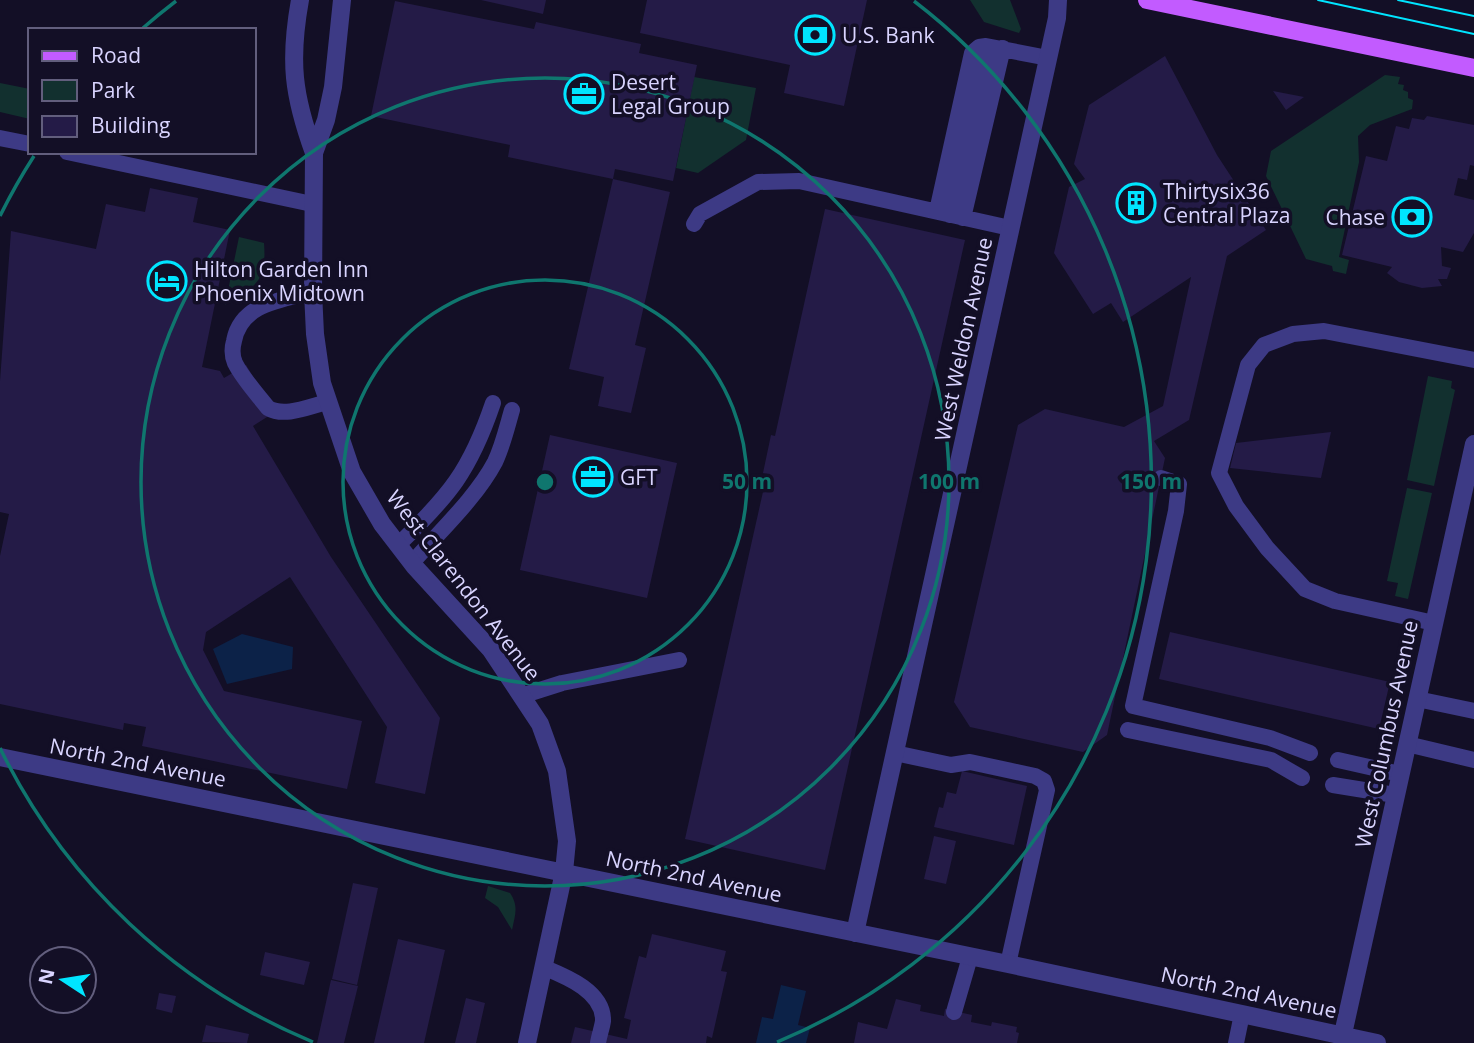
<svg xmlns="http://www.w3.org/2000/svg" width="1474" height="1043" font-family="'Open Sans',sans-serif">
  <rect width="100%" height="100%" fill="#130f26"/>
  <path fill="#12302f" d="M 970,0 L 1010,0 L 1021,29 L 1019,33 L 984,22 Z
    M 1385,75 L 1400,77 L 1398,84 L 1404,85 L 1403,90 L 1408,92 L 1408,98 L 1413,100 L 1412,109 L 1370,125 L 1358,136 L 1359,162 L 1339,257 L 1349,260 L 1346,274 L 1333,271 L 1332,266 L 1306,259 L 1266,176 L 1271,151 Z
    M 694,77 L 756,88 L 746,140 L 698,173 L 676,168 Z
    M 0,83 L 30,89 L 30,119 L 0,112 Z
    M 239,237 L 264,243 C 267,282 256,286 225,305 Z
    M 1428,376 L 1452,381 L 1451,388 L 1455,390 L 1434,486 L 1407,480 Z
    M 1407,488 L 1432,493 L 1408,599 L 1395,596 L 1398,583 L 1387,581 Z
    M 488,886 L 510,893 C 519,906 515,915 512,930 L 498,907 L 485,898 Z"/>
  <path fill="#0c2248" d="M 242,634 L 293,647 L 292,669 L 227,684 L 213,649 Z
    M 781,985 L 806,991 L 798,1025 L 810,1028 L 806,1043 L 756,1043 L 762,1017 L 773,1019 Z"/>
  <path fill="#241b47" d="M 481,0 L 546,0 L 543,14 Z
    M 647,0 L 867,0 L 844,106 L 784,93 L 790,65 L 640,33 Z
    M 395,1 L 534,29 L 536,22 L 641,44 L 639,53 L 697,65 L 673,181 L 615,169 L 613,179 L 508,157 L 510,145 L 371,116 Z
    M 1165,56 L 1217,155 L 1266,230 L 1227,256 L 1189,420 L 1154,441 L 1165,458 L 1107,735 L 1083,752 L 970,727 L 954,702 L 1018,425 L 1045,409 L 1124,427 L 1163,406 L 1191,277 L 1123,322 L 1111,303 L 1093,314 L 1054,253 L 1069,187 L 1085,179 L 1074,164 L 1089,105 Z
    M 1273,91 L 1304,97 L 1286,110 Z
    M 1427,116 L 1474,125 L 1474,166 L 1470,165 L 1467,180 L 1458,178 L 1454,195 L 1474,200 L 1474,233 L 1463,252 L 1441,247 L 1442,266 L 1451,268 L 1447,279 L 1438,279 L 1442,286 L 1422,288 L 1399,282 L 1387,273 L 1392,267 L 1342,255 L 1366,156 L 1387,161 L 1396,126 L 1409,129 L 1412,118 L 1424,120 Z
    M 613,179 L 670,192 L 635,345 L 646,348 L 631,413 L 598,406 L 604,377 L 569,369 Z
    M 150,188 L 198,198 L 193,222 L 230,230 L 202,367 L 220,371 L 224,378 L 246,365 L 275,412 L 253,426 L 331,557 L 440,718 L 425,794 L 375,783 L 387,727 L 290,577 L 206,632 L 203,650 L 224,691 L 362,721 L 347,789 L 142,746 L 146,727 L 124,723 L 123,730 L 0,704 L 0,556 L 9,514 L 0,512 L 0,381 L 11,231 L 96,249 L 106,204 L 145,212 Z
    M 825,209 L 965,240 L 825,870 L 685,839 L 767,474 L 763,473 L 771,435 L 775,436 Z
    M 1331,432 L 1321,478 L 1230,468 L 1236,443 Z
    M 550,435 L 677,463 L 647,598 L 520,570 Z
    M 1170,632 L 1390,682 L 1379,729 L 1159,679 Z
    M 962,771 L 1027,786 L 1014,845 L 934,827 L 939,807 L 943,808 L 947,792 L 956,794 Z
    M 934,836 L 956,841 L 946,884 L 924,879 Z
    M 353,883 L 378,888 L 357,985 L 332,979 Z
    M 652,934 L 726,951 L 721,971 L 727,972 L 712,1038 L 707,1036 L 706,1043 L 571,1043 L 575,1027 L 627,1039 L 631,1020 L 624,1018 L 639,956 L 646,958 Z
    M 398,939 L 445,950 L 424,1043 L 374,1043 Z
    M 265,952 L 310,962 L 304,985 L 260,975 Z
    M 331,980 L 358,986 L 344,1043 L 317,1043 Z
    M 159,993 L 176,996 L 172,1013 L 156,1009 Z
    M 466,998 L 485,1003 L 476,1043 L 455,1043 Z
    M 896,999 L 921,1005 L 920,1011 L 944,1016 L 945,1009 L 972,1015 L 971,1022 L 991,1026 L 992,1022 L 1017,1027 L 1016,1032 L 1019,1033 L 1017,1043 L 854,1043 L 858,1022 L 887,1029 Z
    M 206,1025 L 249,1034 L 247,1043 L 202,1042 Z"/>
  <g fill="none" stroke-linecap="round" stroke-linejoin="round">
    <path stroke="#3d3a85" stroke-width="16" d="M 0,138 L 30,144
      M 67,152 L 312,204
      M 937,211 L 972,53 L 979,47 L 986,46 L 1048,58
      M 950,215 L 989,47
      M 963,218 L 1003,48
      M 694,224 L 700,214 L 758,182 L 799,181 L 1010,228
      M 313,292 C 282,300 241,303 234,341 C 232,348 232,356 235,363 C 243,379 257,394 268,408 C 285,418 310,406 328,402
      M 1161,478 L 1179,484 L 1176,511 L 1133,706 L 1270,738 L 1310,753
      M 398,545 C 449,496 470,471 493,403
      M 412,563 C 439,532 476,498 495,462 C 503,445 507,427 512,410
      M 1434,623 L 1335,601 L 1305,589 L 1267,548 L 1236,506 L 1219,473 L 1248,365 L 1264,345 L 1293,334 L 1324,331 L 1474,360
      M 521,696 L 562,683 L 679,660
      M 1417,699 L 1474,711
      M 1128,730 L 1271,760 L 1302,778
      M 1407,744 L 1474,760
      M 895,753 L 951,765 L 970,762 L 1035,776 L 1044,781 L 1047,790 L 1008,964
      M 1338,760 L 1400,774
      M 1333,785 L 1395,795
      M 543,967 C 565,976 604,991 603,1021 C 602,1028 599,1036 598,1043
      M 954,1012 L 970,957
      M 1236,1043 L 1242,1014"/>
    <path stroke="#3d3a85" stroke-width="18" d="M 300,0 C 289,61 293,95 314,153
      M 342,0 L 333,87 L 326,120 L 314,153 L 313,292 L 315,334 L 322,383 L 352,472 L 382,524 L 415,567 L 491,650 L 540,724 L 557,771 L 567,841 L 564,872 L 527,1043
      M 0,757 L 1008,964 L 1377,1043
      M 855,933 L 1057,18 L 1058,0
      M 1343,1034 L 1474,444"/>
    <path stroke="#c25bff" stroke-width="18" d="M 1147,0 L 1474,68"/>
    <path stroke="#00e5ff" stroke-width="2" d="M 1318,0 L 1474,34
      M 1398,0 L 1474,16"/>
  </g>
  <g fill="none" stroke="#0f766e" stroke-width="3.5">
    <circle cx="545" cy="482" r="202"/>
    <circle cx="545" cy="482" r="404"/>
    <path d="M313 1042A606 606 0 0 1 0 748M0 216A606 606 0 0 1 34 156M143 28A606 606 0 0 1 176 1M914 1A606 606 0 0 1 777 1042"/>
  </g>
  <defs>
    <g id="bank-ring" transform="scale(2.0125)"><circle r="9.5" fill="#130f26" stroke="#00e5ff" stroke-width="1.5"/><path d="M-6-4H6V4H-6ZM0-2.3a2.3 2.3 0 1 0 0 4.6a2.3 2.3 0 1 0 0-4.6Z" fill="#00e5ff"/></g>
    <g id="office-ring" transform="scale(2.0125)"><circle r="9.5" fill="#130f26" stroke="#00e5ff" stroke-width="1.5"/><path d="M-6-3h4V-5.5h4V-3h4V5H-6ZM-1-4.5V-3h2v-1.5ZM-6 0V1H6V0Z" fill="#00e5ff"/></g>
    <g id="building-ring" transform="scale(2.0125)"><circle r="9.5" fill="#130f26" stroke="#00e5ff" stroke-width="1.5"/><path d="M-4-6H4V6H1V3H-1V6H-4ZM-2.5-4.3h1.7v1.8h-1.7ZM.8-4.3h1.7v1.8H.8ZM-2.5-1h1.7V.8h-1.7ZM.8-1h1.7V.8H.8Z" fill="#00e5ff"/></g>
    <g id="hotel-ring" transform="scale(2.0125)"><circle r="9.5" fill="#130f26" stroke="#00e5ff" stroke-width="1.5"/><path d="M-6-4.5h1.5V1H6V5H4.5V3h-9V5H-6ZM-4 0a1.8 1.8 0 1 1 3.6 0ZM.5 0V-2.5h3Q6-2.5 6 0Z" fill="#00e5ff"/></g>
  </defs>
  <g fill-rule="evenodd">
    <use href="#bank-ring" x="815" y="35"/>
    <use href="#office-ring" x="584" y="94"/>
    <use href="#building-ring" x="1136" y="203"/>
    <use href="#bank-ring" x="1412" y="217"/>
    <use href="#hotel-ring" x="167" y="281"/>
    <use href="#office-ring" x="593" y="477"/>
  </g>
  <g text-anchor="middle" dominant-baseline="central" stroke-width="7" stroke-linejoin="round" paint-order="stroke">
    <g font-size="21" fill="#d9d4ff" stroke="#130f26" text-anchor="start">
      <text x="842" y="35">U.S. Bank</text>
      <text x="611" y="82">Desert<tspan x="611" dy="24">Legal Group</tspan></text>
      <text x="1163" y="191">Thirtysix36<tspan x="1163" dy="24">Central Plaza</tspan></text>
      <text x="1385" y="217" text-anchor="end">Chase</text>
      <text x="194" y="269">Hilton Garden Inn<tspan x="194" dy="24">Phoenix Midtown</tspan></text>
      <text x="620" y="477">GFT</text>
    </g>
    <g font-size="21" fill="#d9d4ff" stroke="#130f26">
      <text transform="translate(963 339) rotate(-78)">West Weldon Avenue</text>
      <text transform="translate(464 585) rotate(52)">West Clarendon Avenue</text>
      <text transform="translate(1386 734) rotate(-78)">West Columbus Avenue</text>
      <text transform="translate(138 762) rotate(11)">North 2nd Avenue</text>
      <text transform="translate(694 876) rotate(12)">North 2nd Avenue</text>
      <text transform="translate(1249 992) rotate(12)">North 2nd Avenue</text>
    </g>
  </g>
  <circle cx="545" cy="482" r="10" fill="#0f766e" stroke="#130f26" stroke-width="3.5"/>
  <g font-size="21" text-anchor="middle" font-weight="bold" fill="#0f766e" stroke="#130f26" stroke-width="7" stroke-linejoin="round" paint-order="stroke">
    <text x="747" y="489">50 m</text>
    <text x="949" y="489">100 m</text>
    <text x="1151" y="489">150 m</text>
  </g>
  <rect x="28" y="28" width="228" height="126" fill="#130f26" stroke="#625e7d" stroke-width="2"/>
  <rect x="42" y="51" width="35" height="10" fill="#c25bff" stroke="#625e7d" stroke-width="2"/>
  <text x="91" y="63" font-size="21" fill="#d9d4ff">Road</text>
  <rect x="42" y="80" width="35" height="21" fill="#12302f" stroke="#625e7d" stroke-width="2"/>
  <text x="91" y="98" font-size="21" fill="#d9d4ff">Park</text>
  <rect x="42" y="116" width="35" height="21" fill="#241b47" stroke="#625e7d" stroke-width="2"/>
  <text x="91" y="133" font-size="21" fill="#d9d4ff">Building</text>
  <g transform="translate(63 980) rotate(282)"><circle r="33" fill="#130f26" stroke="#625e7d" stroke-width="2"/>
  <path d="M0-5L12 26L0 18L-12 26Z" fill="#00e5ff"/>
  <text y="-10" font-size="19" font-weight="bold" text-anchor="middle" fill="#d9d4ff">N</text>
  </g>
</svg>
